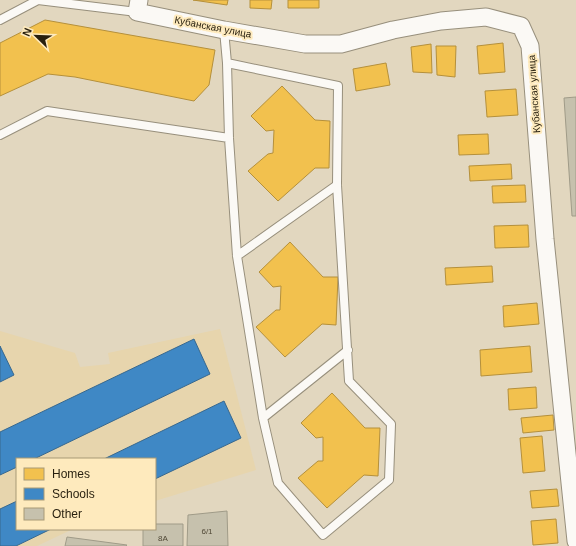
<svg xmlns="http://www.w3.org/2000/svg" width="576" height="546" font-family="Arial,sans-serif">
  <rect width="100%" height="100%" fill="#e2d7bf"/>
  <path fill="#e7d5ad" d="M 220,329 L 256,470 L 155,501 L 155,459 L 17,459 L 17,529 L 73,529 L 37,546 L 0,546 L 0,331 L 75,353 L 80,367 L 110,364 L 108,353 Z"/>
  <path fill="#f2c14e" stroke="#b5903b" d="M 193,0 L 228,0 L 227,5 Z
    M 250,0 L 272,0 L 271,9 L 250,8 Z
    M 288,0 L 319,0 L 319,8 L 288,8 Z
    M 45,20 L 215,50 L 209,85 L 194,101 L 75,77 L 48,74 L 0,96 L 0,43 Z
    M 503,43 L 505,72 L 479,74 L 477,46 Z
    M 431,44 L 432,73 L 413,72 L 411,47 Z
    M 436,46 L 456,46 L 455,77 L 437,75 Z
    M 386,63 L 390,85 L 356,91 L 353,69 Z
    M 282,86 L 315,120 L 330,121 L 329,168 L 315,168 L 278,201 L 248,171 L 268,154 L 273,153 L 274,130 L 266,131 L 251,116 Z
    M 516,89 L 518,115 L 487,117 L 485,91 Z
    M 488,134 L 489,154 L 459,155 L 458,135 Z
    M 511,164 L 512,179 L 470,181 L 469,166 Z
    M 525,185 L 526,202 L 493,203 L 492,186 Z
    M 528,225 L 529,247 L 495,248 L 494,226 Z
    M 290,242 L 323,277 L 338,277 L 336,325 L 322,324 L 285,357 L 256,327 L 276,310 L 280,310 L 281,286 L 273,287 L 259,272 Z
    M 492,266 L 493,282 L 446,285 L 445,268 Z
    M 537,303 L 539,324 L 504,327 L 503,306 Z
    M 530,346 L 532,372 L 481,376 L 480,350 Z
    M 536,387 L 537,408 L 509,410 L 508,389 Z
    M 332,393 L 365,428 L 380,428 L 378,476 L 364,475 L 327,508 L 298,478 L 318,461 L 323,461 L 323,437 L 316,438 L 301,423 Z
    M 553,415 L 554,430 L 523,433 L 521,418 Z
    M 542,436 L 545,471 L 523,473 L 520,438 Z
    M 557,489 L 559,506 L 532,508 L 530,491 Z
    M 556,519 L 558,543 L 533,545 L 531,521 Z"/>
  <path fill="#3f88c5" stroke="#38688e" d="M 194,339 L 210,374 L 34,459 L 17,459 L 17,467 L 0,475 L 0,432 Z
    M 0,346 L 14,375 L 0,382 Z
    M 224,401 L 241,438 L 155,479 L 155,459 L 104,459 Z
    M 17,501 L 17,529 L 51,529 L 16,546 L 0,546 L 0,509 Z"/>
  <path fill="#c6c1ad" stroke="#a09b88" d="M 576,97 L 576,216 L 572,216 L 564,98 Z
    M 227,511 L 228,546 L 187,546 L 188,515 Z
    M 155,524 L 183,524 L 183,546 L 143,546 L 143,529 L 155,529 Z
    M 67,537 L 127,545 L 126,546 L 65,546 Z"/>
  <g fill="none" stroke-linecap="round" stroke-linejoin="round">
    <g stroke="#978f7c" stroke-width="10">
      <path id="service" d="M 0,20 L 38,0 L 137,12
        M 224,30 L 227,63 L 229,138 L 237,256 L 263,418 L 278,483 L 323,535 L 389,480 L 391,424 L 349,381 L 337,185 L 338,86 L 227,63
        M 0,135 L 47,111 L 229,138
        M 237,256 L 337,185
        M 263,418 L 348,350"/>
    </g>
    <g stroke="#978f7c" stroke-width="19">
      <path id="minor" d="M 139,0 L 137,12 L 224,30 L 305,44 L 341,44 L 393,30 L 441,21 L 486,17 L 521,26 L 530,46 L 545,239 L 576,541"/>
    </g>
    <use href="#service" stroke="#fbf9f5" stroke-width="8"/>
    <use href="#minor" stroke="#fbf9f5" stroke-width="17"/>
  </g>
  <g text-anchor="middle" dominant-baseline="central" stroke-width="4" stroke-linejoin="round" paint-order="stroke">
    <g font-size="8" fill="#504836">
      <text x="207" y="531">6/1</text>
      <text x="163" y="538">8А</text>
    </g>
    <g font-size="10" fill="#271f0e" stroke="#feeabd">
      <text transform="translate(213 27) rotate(11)">Кубанская улица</text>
      <text transform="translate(534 94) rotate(-94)">Кубанская улица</text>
    </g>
  </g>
  <rect x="16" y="458" width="140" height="72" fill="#feeabd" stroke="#a89977"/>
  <rect x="24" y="468" width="20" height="12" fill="#f2c14e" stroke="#a89977"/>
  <text x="52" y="478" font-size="12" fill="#271f0e">Homes</text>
  <rect x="24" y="488" width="20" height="12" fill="#3f88c5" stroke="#a89977"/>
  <text x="52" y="498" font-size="12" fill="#271f0e">Schools</text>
  <rect x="24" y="508" width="20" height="12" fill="#c6c1ad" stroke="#a89977"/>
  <text x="52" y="518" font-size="12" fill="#271f0e">Other</text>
  <g transform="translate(36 36) rotate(293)" stroke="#feeabd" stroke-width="3" paint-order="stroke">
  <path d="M0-3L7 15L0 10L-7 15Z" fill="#271f0e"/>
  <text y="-6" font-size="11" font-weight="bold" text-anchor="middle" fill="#271f0e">N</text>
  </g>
</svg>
